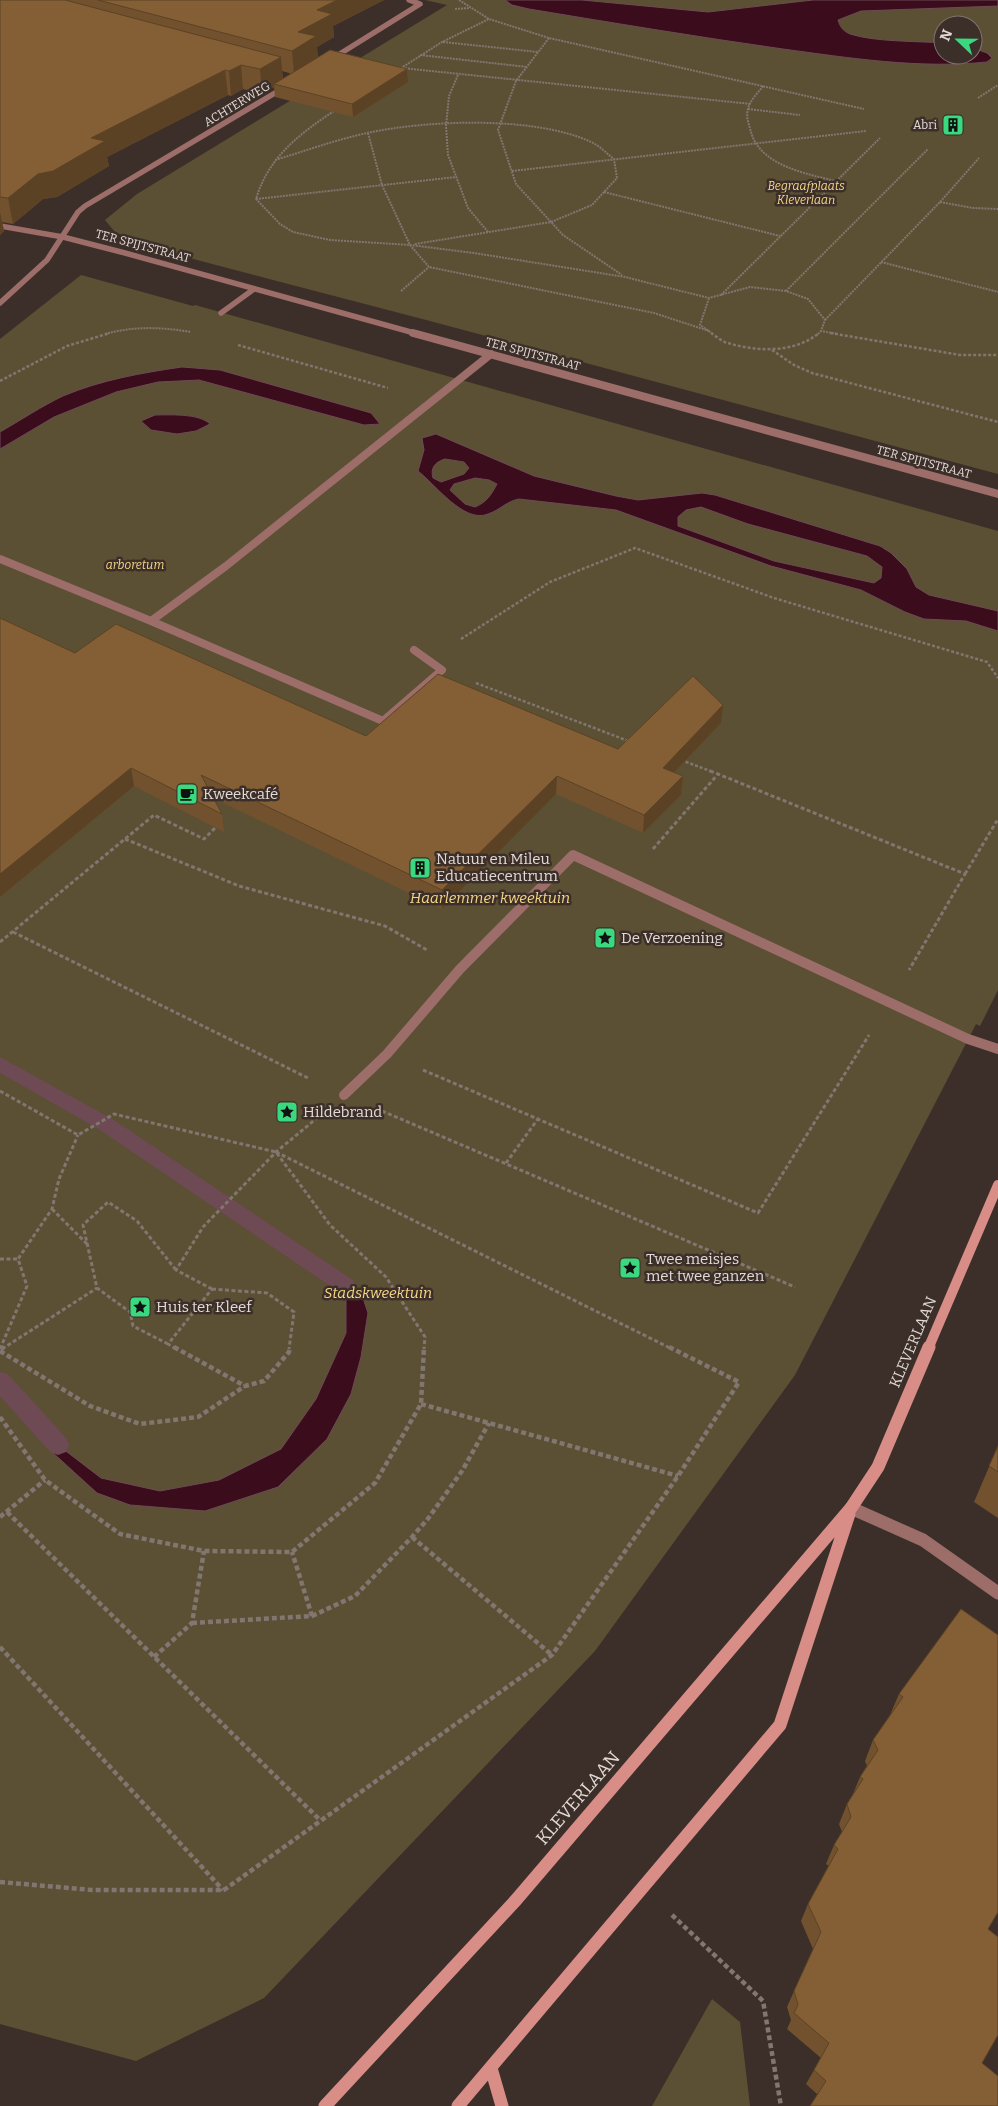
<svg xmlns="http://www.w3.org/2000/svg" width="998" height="2106" font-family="Bitter,serif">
  <rect width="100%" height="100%" fill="#3c2f29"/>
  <path fill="#5b5033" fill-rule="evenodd" d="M 425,0 L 998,0 L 998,474 L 430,321 L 159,250 L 115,232 L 105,220 L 137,194 L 447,5 ZM 943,25 L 973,25 L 973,55 L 943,55 Z
    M 81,275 L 193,306 L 195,305 L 998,531 L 998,990 L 980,1026 L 976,1024 L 795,1375 L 595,1651 L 264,1998 L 136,2061 L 0,2024 L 0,339 Z
    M 712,1999 L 740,2022 L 750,2106 L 652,2106 Z"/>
  <path fill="#3b0c1c" stroke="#6d4a54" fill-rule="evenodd" d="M 505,0 L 582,0 L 708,12 L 813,0 L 998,0 L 998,6 L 861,11 L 838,20 C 840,27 843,31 850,34 C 875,42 916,41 943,43 L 943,55 L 973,55 L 973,48 L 987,53 L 992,58 L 987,62 C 919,69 850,58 783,49 C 698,37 614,23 529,9 L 512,5 Z
    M 182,367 L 220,370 L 371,413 L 380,424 L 364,425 L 199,380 L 158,382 L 116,392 L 54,417 L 0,449 L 0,432 C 21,420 42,406 63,396 C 101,380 141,373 182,367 Z
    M 155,415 C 169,415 199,413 210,424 L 196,431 L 177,434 L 151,430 L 141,421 Z
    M 436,434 L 534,476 L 616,496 L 638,500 L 702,493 L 715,495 L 880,546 L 891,553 L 907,569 L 916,587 L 929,595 L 998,611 L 998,631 L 966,621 L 924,619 L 905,612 L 861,590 L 771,566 L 616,510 L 519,499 C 507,501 500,510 488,514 C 464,524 435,484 418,471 L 424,450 L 422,438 ZM 445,459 L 464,462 L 469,468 L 464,474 L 441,482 L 433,478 C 430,468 435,462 445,459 ZM 475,478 L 489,480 L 497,484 C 491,495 487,502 475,507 L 465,504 L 450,490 L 454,484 ZM 701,507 L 748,524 L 867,556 L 882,567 L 881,578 L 874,583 L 774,561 L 678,526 L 678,517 L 686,510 Z
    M 346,1286 L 361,1292 L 368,1313 L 361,1357 L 351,1394 L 327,1439 L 278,1487 L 205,1511 L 130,1505 L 97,1493 L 52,1452 L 58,1445 L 101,1478 L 160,1491 L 219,1480 L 281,1449 L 316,1399 L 346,1333 Z"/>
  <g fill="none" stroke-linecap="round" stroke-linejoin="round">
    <path fill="#6d4a54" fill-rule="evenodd" d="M 0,1057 L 114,1120 L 353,1280 L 356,1286 L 353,1292 L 346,1295 L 339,1292 L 100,1130 L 0,1073 Z
      M 0,1372 L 8,1374 L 66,1438 L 69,1445 L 66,1452 L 58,1455 L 50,1452 L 0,1396 Z"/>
    <path stroke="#817670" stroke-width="2" stroke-dasharray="2 1" stroke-linecap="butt" d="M 459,0 L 489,19 L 549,38 L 864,109
      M 455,9 L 469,8
      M 549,38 L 516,81 L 498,130 L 516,184 L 563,235 L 622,275
      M 443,42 L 538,52
      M 420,55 L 527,67
      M 402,68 L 751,104
      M 398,70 L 442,42 L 489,19
      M 458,75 L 449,96 L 446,126 L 448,155 L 468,208 L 488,232
      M 763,86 C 758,93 750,100 748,109 C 746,115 748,122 750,128 C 757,165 804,173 835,181
      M 978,98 L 998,85
      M 748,109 L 800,115
      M 334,111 C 299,134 268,158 256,199 L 280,224 L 293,232 L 330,240 L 410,245 L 474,253 L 625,277 L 709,298 L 750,287 L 786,291 L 808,299 L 825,320 L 821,331 L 838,334
      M 368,133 L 382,185 L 410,245 L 429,267 L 654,313 L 709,331
      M 275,160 C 305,151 335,140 367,133 C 427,120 532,116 589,141 C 599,145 606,153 614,159 L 617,178 L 592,205 L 551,222 L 415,244
      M 512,171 L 866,131
      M 604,192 L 780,236
      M 256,199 L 456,177
      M 940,202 L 973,208 L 998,209
      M 881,262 L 998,292
      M 401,291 L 429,267
      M 786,291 L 928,149
      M 721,295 L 880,138
      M 709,298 L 700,325 L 713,334
      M 825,320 L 940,202 L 979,158
      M 105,334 C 134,326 161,327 191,332
      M 818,334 L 821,331"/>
    <path stroke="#817670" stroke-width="2.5" stroke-dasharray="3 2" stroke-linecap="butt" d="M 711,333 C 716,336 722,342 728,343 C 757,352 795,353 819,333
      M 830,333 L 960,355 L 998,355
      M 238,345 L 388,388
      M 772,350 L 794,365 L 812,373 L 998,422
      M 0,381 L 67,346 L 110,333
      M 461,639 L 550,582 L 635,548 L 774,598 L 987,662 L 998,678
      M 476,683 L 631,742
      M 681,760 L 713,772"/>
    <path stroke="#817670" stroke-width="3" stroke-dasharray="4 2.5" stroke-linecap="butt" d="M 710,771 L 718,774
      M 125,839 L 239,886 L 385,926 L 427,950
      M 653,849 L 718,774 L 965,874 L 909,970
      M 965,874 L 998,819
      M 13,932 L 310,1079
      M 0,942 L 154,815 L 204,839 L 217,826
      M 423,1070 L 758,1213 L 869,1035
      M 0,1091 L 78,1135 L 114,1114 L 276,1152 L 330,1225 L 386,1277 L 425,1337 L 424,1349
      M 382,1111 L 795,1287
      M 276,1152 L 672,1349
      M 506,1163 L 538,1119
      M 52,1209 L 87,1244
      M 0,1259 L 18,1259
      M 212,1289 L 267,1293 L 294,1312 L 289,1349
      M 212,1289 L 176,1270 L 203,1227 L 276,1152 L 317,1118
      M 168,1344 L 133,1326 L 130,1312 L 97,1288 L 83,1225 L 108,1202 L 137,1221 L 176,1270
      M 0,1349 L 27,1286 L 18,1259 L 52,1209 L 59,1179 L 78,1135
      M 2,1349 L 97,1288
      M 176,1349 L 168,1344 L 212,1289"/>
    <path stroke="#817670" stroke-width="4.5" stroke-dasharray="5 3" stroke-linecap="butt" d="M 174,1347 L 245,1386 L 264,1381 L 289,1352 L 290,1347
      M 1,1349 L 4,1347
      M 0,1351 L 90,1406 L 140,1424 L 198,1417 L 245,1386
      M 421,1404 L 678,1476
      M 0,1417 L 45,1480 L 120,1534 L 204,1551 L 292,1552 L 375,1483 L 421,1404 L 424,1347
      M 7,1512 L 320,1820
      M 0,1517 L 45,1480
      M 412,1537 L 552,1655
      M 312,1616 L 355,1596 L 412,1537 L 427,1520 L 462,1471 L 489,1423
      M 192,1623 L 312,1616 L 292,1552
      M 0,1647 L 223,1890
      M 154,1657 L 192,1623 L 204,1551
      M 0,1882 L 92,1890 L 224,1890 L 552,1655 L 678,1476 L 739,1382 L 669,1347
      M 672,1915 L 763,2001 L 781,2106"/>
    <path stroke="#9c6d69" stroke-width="5.5" d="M 221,313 L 254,289"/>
    <path stroke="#9c6d69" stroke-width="8" d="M 0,559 L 151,621
      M 414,650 L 442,670 L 383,721 L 151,621 L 226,566 L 491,354"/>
    <path stroke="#9c6d69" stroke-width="10" d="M 344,1095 L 387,1054 L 460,969 L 573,855 L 968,1039 L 998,1049"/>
    <path stroke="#9c6d69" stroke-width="5.5" d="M 330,60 L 420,4 L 409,0
      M 0,226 L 63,237 L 125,253 L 418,334
      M 0,303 L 47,260 L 78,212 L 85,206 L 285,87"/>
    <path stroke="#9c6d69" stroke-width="8" d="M 413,333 L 998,494"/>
    <path stroke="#9c6d69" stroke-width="13" d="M 851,1508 L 923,1540 L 998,1593"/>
    <path stroke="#d88d87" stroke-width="10" d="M 928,1349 L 998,1185"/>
    <path stroke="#d88d87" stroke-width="13" d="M 491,2068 L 502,2106
      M 325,2106 L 516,1900 L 851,1508 L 878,1467 L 929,1347
      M 458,2106 L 780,1725 L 849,1514"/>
  </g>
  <path fill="#72522e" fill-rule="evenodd" d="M 0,0 L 384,0 L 333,26 L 334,37 L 317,47 L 318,58 L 407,69 L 408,82 L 353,117 L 275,97 L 274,87 L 262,94 L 243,89 L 231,96 L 228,95 L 107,157 L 109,166 L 57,197 L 43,199 L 13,224 L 2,222 L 4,231 L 0,235 ZM 282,71 L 289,73 L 291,74 L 283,79 Z
    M 0,618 L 75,653 L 366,736 L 618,749 L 721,723 L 674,772 L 683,776 L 681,795 L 643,833 L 556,794 L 442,909 L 213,798 L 222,814 L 224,832 L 134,786 L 0,897 Z
    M 998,1446 L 998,1518 L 974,1502 Z
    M 961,1609 L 998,1912 L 817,2094 L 806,2084 L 821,2058 L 787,2029 L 791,2020 L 787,2007 L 813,1949 L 801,1921 L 808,1904 L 829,1866 L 826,1864 L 834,1845 L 842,1832 L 839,1824 L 847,1804 L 853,1794 L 860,1777 L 867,1766 L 865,1761 L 873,1740 L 890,1715 L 899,1694 Z"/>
  <path fill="#5c4225" d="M 337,0 L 384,0 L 333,26 L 334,37 L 317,47 L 318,60 L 294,75 L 292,51 L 298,32 L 317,10 Z
    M 281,57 L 283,81 L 274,84 L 274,87 L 262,94 L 260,69 Z
    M 241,65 L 243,89 L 231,96 L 229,71 Z
    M 407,69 L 408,82 L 353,117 L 352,104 Z
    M 225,70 L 228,95 L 107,157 L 109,166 L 57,197 L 43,199 L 13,224 L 8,198 L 38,174 L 91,138 Z
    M 0,212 L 4,231 L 0,235 Z
    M 723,705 L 721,723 L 661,786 L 663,768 Z
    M 131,768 L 134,786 L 0,897 L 0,874 Z
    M 557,776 L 556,794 L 442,909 L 442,890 Z
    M 683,776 L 681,795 L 643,833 L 644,815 Z"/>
  <path fill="#845f35" stroke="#5c4225" d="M 0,0 L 65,0 L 281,57 L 260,69 L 241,65 L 229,71 L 225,70 L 91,138 L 105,141 L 53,171 L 38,174 L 8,198 L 0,197 Z
    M 98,0 L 337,0 L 317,10 L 332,14 L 298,32 L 316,36 L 292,51 Z
    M 330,50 L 407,69 L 352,104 L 274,84 Z
    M 0,618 L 75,653 L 116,624 L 366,736 L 438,674 L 618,749 L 693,676 L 723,705 L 663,768 L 683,776 L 644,815 L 557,776 L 442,890 L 201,775 L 222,814 L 131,768 L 0,874 Z
    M 998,1446 L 998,1472 L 989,1466 Z
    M 961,1609 L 998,1635 L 998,1912 L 988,1929 L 998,1937 L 998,2035 L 982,2063 L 998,2076 L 998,2106 L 810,2106 L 826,2081 L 814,2070 L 829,2043 L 794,2013 L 798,2005 L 794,1991 L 821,1932 L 808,1904 L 838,1849 L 834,1845 L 851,1817 L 847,1804 L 863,1779 L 860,1777 L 878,1750 L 873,1740 L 903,1697 L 899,1694 Z"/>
  <defs>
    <g id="building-square" transform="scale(1.125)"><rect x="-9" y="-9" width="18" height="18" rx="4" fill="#3ad87f" stroke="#3c2f29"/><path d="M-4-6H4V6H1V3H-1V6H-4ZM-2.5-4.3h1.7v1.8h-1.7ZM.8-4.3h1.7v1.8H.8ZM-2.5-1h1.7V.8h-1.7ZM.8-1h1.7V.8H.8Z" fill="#111"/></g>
    <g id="cafe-square" transform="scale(1.125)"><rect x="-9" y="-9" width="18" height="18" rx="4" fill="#3ad87f" stroke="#3c2f29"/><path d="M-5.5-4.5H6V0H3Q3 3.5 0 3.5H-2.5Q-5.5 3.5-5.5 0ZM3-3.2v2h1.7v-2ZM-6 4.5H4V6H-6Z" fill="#111"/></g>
    <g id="sight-square" transform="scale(1.125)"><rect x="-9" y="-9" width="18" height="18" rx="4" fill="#3ad87f" stroke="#3c2f29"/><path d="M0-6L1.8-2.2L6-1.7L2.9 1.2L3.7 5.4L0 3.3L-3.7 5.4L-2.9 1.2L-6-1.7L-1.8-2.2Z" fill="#111"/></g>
  </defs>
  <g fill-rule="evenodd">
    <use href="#building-square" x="953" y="125"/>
    <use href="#cafe-square" x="187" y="794"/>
    <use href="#building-square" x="420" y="868"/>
    <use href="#sight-square" x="605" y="938"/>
    <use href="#sight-square" x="287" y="1112"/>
    <use href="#sight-square" x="630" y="1268"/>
    <use href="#sight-square" x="140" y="1307"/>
  </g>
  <g text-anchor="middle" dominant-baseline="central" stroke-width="5" stroke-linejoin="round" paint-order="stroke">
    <g font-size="12" fill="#e3dad6" stroke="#3c2f29">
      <text transform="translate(237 104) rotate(-31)">ACHTERWEG</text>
      <text transform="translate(143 246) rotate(15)">TER SPIJTSTRAAT</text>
      <text transform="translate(533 354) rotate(15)">TER SPIJTSTRAAT</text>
      <text transform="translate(924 462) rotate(15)">TER SPIJTSTRAAT</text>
    </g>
    <g font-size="12" fill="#e3dad6" stroke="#3c2f29" text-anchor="end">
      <text x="937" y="125">Abri</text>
    </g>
    <g font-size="12" font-style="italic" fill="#f6d786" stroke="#3c2f29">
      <text x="806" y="186">Begraafplaats<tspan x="806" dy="14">Kleverlaan</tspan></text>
      <text x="135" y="565">arboretum</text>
    </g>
    <g font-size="15" fill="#e3dad6" stroke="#3c2f29" text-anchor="start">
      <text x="203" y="794">Kweekcafé</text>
      <text x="436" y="859">Natuur en Mileu<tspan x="436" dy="17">Educatiecentrum</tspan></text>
      <text x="621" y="938">De Verzoening</text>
      <text x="303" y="1112">Hildebrand</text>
      <text x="646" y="1259">Twee meisjes<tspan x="646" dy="17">met twee ganzen</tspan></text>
      <text x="156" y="1307">Huis ter Kleef</text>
    </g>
    <g font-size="15" font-style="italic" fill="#f6d786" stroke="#3c2f29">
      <text x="490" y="898">Haarlemmer kweektuin</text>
      <text x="378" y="1293">Stadskweektuin</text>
    </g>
    <g font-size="15" fill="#e3dad6" stroke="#3c2f29">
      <text transform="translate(913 1342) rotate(-67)">KLEVERLAAN</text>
    </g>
    <g font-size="18" fill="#e3dad6" stroke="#3c2f29">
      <text transform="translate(578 1798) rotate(-49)">KLEVERLAAN</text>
    </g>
  </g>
  <g transform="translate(958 40) rotate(292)"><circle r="24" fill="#3c2f29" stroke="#7f736e"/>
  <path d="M0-4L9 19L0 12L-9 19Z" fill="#3ad87f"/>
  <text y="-8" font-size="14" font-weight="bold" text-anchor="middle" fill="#e3dad6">N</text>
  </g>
</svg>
